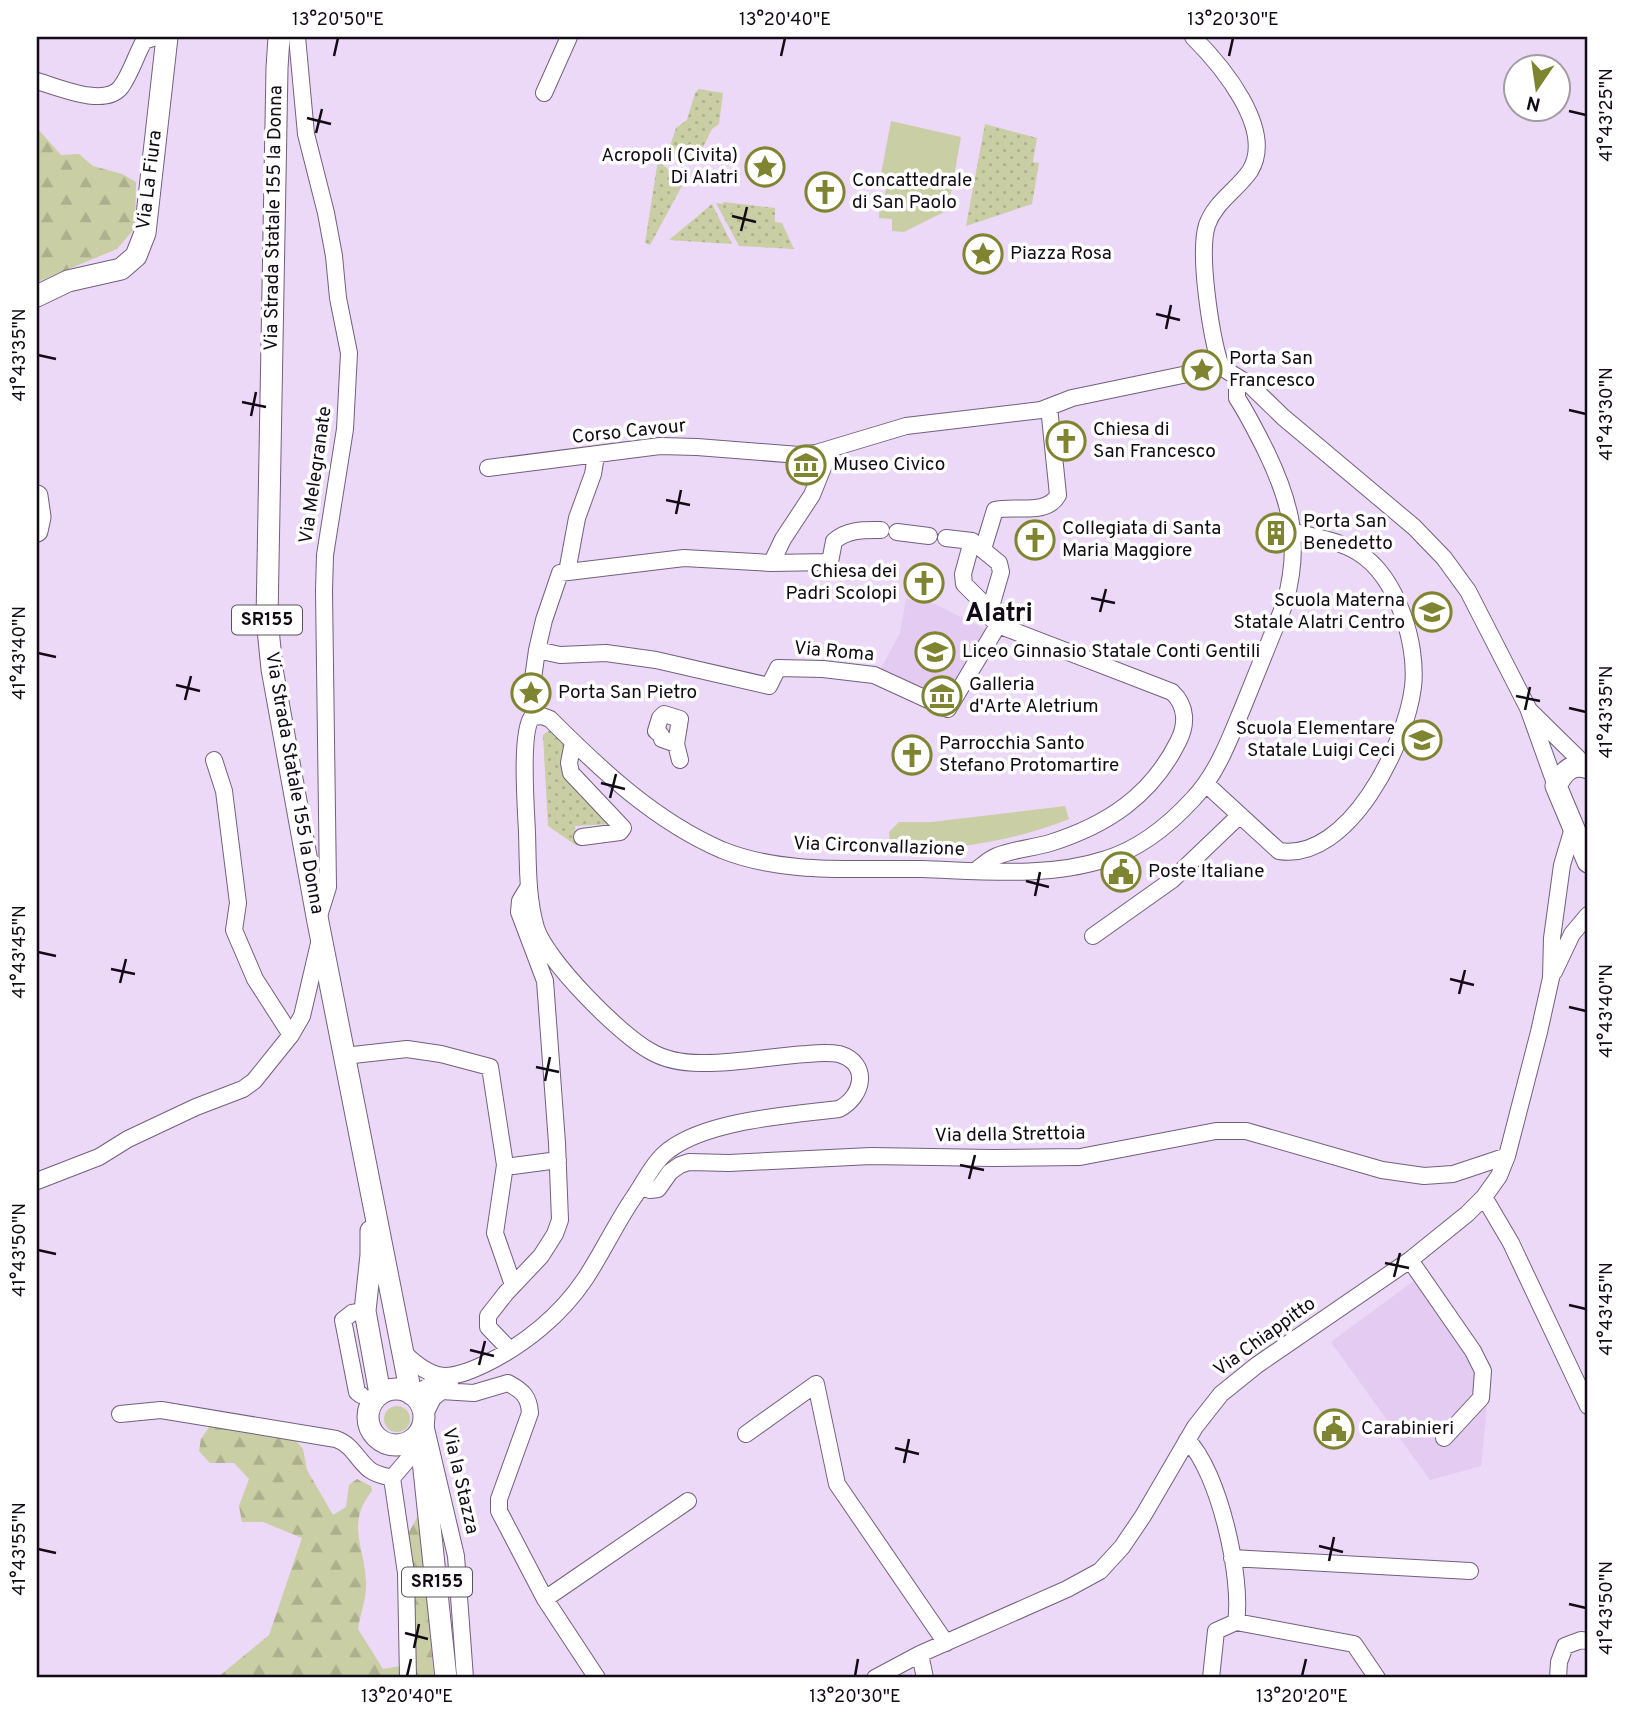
<svg xmlns="http://www.w3.org/2000/svg" width="1625" height="1715" font-family="Overpass,sans-serif">
  <defs>
    <pattern id="grass-dots" width="8" height="8" patternUnits="userSpaceOnUse" patternTransform="scale(1.75)"><rect width="8" height="8" fill="#c9cea4"/><path d="M2 2h.1M6 6h.1" fill="none" stroke="#acb08c" stroke-width="1.8" stroke-linecap="round"/></pattern>
    <pattern id="forest-firs" width="22" height="20" patternUnits="userSpaceOnUse" patternTransform="scale(1.75)"><rect width="22" height="20" fill="#c9cea4"/><path d="M5 1l3.5 6h-7zM16 11l3.5 6h-7z" fill="#acb08c"/></pattern>
  </defs>
  <rect width="100%" height="100%" fill="#ecd8f7"/>
  <path fill="#e4cbf1" d="M 906,599 L 935,604 L 991,632 L 947,705 L 879,672 L 900,633 Z
    M 1427,1271 L 1491,1365 L 1481,1466 L 1430,1480 L 1331,1342 Z"/>
  <path fill="url(#grass-dots)" d="M 699,89 L 723,93 L 719,124 L 712,129 L 695,163 L 668,152 L 676,128 L 687,120 L 695,93 Z
    M 985,124 L 1037,138 L 1033,162 L 1039,163 L 1032,204 L 966,226 Z
    M 658,160 L 683,184 L 650,245 L 645,243 Z
    M 723,202 L 775,208 L 775,222 L 782,223 L 794,249 L 739,246 L 716,203 L 723,204 Z
    M 712,204 L 732,244 L 669,240 Z
    M 550,730 L 565,741 L 575,774 L 627,823 L 575,826 L 577,846 L 548,826 L 543,735 Z"/>
  <path fill="url(#forest-firs)" d="M 37,128 L 61,155 L 79,154 L 93,166 L 122,174 L 136,182 L 135,228 L 117,249 L 37,282 Z
    M 211,1424 L 296,1441 L 303,1449 L 307,1470 L 333,1515 L 346,1507 L 349,1485 L 357,1479 L 371,1486 L 372,1491 C 344,1525 367,1551 366,1586 C 366,1600 360,1615 358,1629 L 383,1669 L 401,1666 L 401,1678 L 217,1678 L 269,1635 L 302,1538 L 263,1522 L 242,1522 L 239,1506 L 249,1479 L 234,1463 L 210,1463 L 199,1451 L 201,1439 Z
    M 419,1514 L 434,1678 L 414,1678 L 408,1534 Z"/>
  <path fill="#c9cea4" d="M 891,121 L 961,137 L 948,210 L 904,232 L 892,231 L 892,219 L 879,218 L 879,209 L 885,208 L 885,193 L 889,176 L 881,174 Z
    M 1065,806 L 1069,819 C 1012,842 951,849 891,853 L 889,832 L 899,822 L 932,822 Z
    M384 1419a13 13 0 1 1 26 0a13 13 0 1 1-26 0Z"/>
  <g fill="none" stroke-linecap="round" stroke-linejoin="round">
    <g stroke="#72607c" stroke-width="18">
      <path id="minor" d="M 297,37 L 306,134 L 326,213 L 334,256 L 338,298 L 349,353 L 345,429 L 325,555 L 324,591 L 328,887 L 318,919
        M 1193,37 C 1220,64 1276,129 1250,171 C 1237,190 1215,202 1207,225 C 1198,254 1211,337 1221,367 L 1250,385 L 1283,417 L 1414,527 L 1444,558 L 1468,591 L 1528,708 L 1556,786
        M 37,81 C 58,87 105,108 121,87 C 131,73 136,55 144,41 L 156,37
        M 544,93 L 569,37
        M 488,468 L 660,446 L 697,447 L 799,455 L 816,453 L 906,426 L 1041,410 L 1072,398 L 1221,367
        M 897,532 L 929,536
        M 946,538 L 972,541 L 999,563 L 1001,572 L 990,610
        M 972,541 L 963,574 L 964,584 L 990,610 L 991,618 L 998,625 L 1172,692 C 1187,706 1187,725 1178,742 C 1151,796 1107,825 1050,843 C 1033,848 1014,849 997,856 C 989,859 982,866 975,871
        M 983,549 L 995,510 C 1015,505 1047,516 1058,495 L 1049,407
        M 772,562 L 783,539 L 812,495 L 830,450
        M 567,572 L 577,518 L 593,474 L 596,456
        M 537,650 L 560,655 L 606,653 L 656,660 L 769,686 L 778,668 L 823,669 L 874,675 L 948,709 L 998,625
        M 1529,710 L 1587,767
        M 536,715 L 531,693 L 537,650 L 544,620 L 560,573 L 684,558 L 771,563 L 830,562 L 834,541 C 848,529 864,530 881,530
        M 573,742 L 569,763 L 571,773 L 623,828 L 620,832 L 582,837
        M 676,744 L 662,739 L 661,735 L 656,731 L 660,718 L 664,714 L 680,719 L 676,744 L 680,760
        M 214,760 L 224,791 L 238,903 L 234,930 L 255,979 L 291,1035
        M 1206,784 L 1279,851 C 1349,862 1406,744 1413,687 C 1418,644 1397,577 1359,553 C 1340,541 1316,537 1294,532
        M 1093,936 L 1172,880 L 1240,815
        M 1554,972 L 1572,934 L 1588,915
        M 344,1056 L 407,1049 L 441,1054 L 490,1067 L 505,1165 L 495,1233 L 513,1285
        M 505,1165 L 513,1166 L 558,1160
        M 37,1181 L 99,1157 L 128,1139 L 196,1107 L 243,1089 L 254,1081 L 291,1035 L 302,1016 L 320,939
        M 642,1186 L 650,1190 L 658,1189 L 670,1172 L 680,1165 L 689,1162 L 729,1163 L 871,1156 L 993,1158 L 1080,1157 L 1216,1131 L 1246,1131 L 1382,1170 L 1424,1176 L 1453,1174 L 1507,1156
        M 1484,1197 L 1511,1243 L 1588,1406
        M 1410,1260 L 1473,1351 L 1483,1371 L 1481,1398 L 1444,1438
        M 510,1350 L 488,1327 L 488,1316 L 506,1293 L 541,1256 L 555,1234 L 560,1220 L 557,1143 L 545,981 L 519,912 L 520,901 L 529,886
        M 404,1353 C 434,1382 449,1381 485,1364 C 524,1345 561,1315 585,1279 C 603,1252 616,1223 634,1197 C 645,1181 654,1161 669,1150 C 708,1120 791,1115 839,1109 C 864,1096 870,1063 839,1054 C 829,1052 817,1053 807,1054 C 772,1056 736,1064 701,1063 C 684,1063 665,1060 650,1051 C 620,1035 546,960 536,928 C 527,897 528,864 527,832 C 526,810 520,732 532,717 L 542,716 L 550,719 C 601,770 655,821 722,850 C 784,875 856,868 922,869 C 982,871 1048,878 1106,859 C 1139,849 1170,824 1193,799 C 1217,774 1230,738 1243,707 C 1257,672 1271,638 1285,603 C 1301,544 1292,505 1266,451 C 1257,433 1248,415 1237,398 L 1237,387 L 1244,382
        M 441,1391 L 474,1393 L 508,1383 C 523,1391 529,1397 530,1413 L 499,1499 L 499,1511 L 545,1599 L 597,1678
        M 361,1395 L 357,1392 L 343,1320 L 352,1313 L 365,1311
        M 413,1395 L 447,1376
        M 120,1414 L 161,1410 L 336,1439 C 353,1445 357,1460 370,1470 C 377,1475 385,1476 392,1478
        M 424,1416 L 433,1398 L 450,1384
        M 424,1420 L 456,1556 L 465,1678
        M 746,1434 L 816,1384 L 837,1484 L 946,1643
        M 1187,1440 C 1219,1471 1243,1579 1236,1622 L 1216,1631 L 1211,1678
        M 1232,1558 L 1470,1571
        M 545,1599 L 688,1501
        M 1236,1622 L 1354,1644 L 1377,1678
        M 920,1654 L 925,1678
        M 408,1678 L 406,1573 L 392,1478 L 410,1457
        M 875,1678 L 920,1654 L 1067,1589 L 1100,1571 L 1122,1547 L 1143,1516 L 1195,1427 L 1221,1394 L 1257,1365 L 1410,1260 L 1467,1214 L 1484,1197 L 1499,1176 L 1507,1156 L 1539,1032 L 1551,978 L 1552,938 L 1562,865 L 1573,828
        M 1558,1678 L 1559,1662 L 1565,1646 L 1581,1640 L 1588,1641"/>
    </g>
    <g stroke="#72607c" stroke-width="23">
      <path id="major" d="M 279,37 L 277,68 L 267,619 L 272,669 L 318,922 L 411,1394
        M 37,296 L 68,281 L 121,269 L 136,256 L 145,233 L 167,37
        M 37,496 L 40,517 L 37,531
        M 1588,768 C 1572,762 1563,772 1556,786 L 1588,862
        M 371,1231 L 371,1255 L 365,1311 L 380,1394
        M368 1417a28 28 0 1 1 56 0a28 28 0 1 1-56 0Z
        M 420,1432 L 446,1678"/>
    </g>
    <use href="#minor" stroke="#fff" stroke-width="16"/>
    <use href="#major" stroke="#fff" stroke-width="21"/>
  </g>
  <path fill="none" stroke="#120b15" stroke-width="2.5" d="M 334,56 L 338,38M 781,56 L 785,38M 1229,56 L 1233,38M 1569,111 L 1586,115M 307,118 L 331,124M 316,133 L 322,109M 732,216 L 756,222M 741,231 L 747,207M 1156,314 L 1180,320M 1166,329 L 1171,305M 38,355 L 56,359M 242,402 L 266,407M 1569,410 L 1586,414M 251,416 L 256,392M 666,500 L 690,505M 676,514 L 681,490M 1091,598 L 1115,603M 1100,612 L 1106,589M 38,653 L 56,657M 176,685 L 200,691M 1516,696 L 1540,701M 185,700 L 191,676M 1569,708 L 1586,712M 1525,710 L 1530,687M 601,783 L 625,789M 610,798 L 616,774M 1026,881 L 1049,887M 1035,896 L 1040,872M 38,952 L 56,956M 111,969 L 135,974M 1450,979 L 1474,985M 120,983 L 126,959M 1459,994 L 1465,970M 1569,1007 L 1586,1011M 536,1067 L 559,1072M 545,1081 L 550,1057M 960,1165 L 984,1170M 969,1179 L 975,1155M 38,1250 L 56,1254M 1385,1263 L 1409,1268M 1394,1277 L 1400,1253M 1569,1305 L 1586,1309M 470,1350 L 494,1356M 479,1365 L 485,1341M 895,1448 L 919,1454M 904,1463 L 909,1439M 1319,1546 L 1343,1552M 38,1549 L 56,1553M 1329,1561 L 1334,1537M 1569,1604 L 1586,1608M 405,1633 L 428,1639M 414,1648 L 419,1624M 407,1676 L 411,1659M 855,1676 L 858,1659M 1302,1676 L 1306,1659"/>
  <defs>
    <g id="sight-ring" transform="scale(2.0125)"><circle r="9.5" fill="#fff" stroke="#7e842f" stroke-width="1.5"/><path d="M0-6L1.8-2.2L6-1.7L2.9 1.2L3.7 5.4L0 3.3L-3.7 5.4L-2.9 1.2L-6-1.7L-1.8-2.2Z" fill="#7e842f"/></g>
    <g id="church-ring" transform="scale(2.0125)"><circle r="9.5" fill="#fff" stroke="#7e842f" stroke-width="1.5"/><path d="M-1.2-6h2.4v3.5h3.3v2.4h-3.3V6h-2.4V-.1h-3.3v-2.4h3.3Z" fill="#7e842f"/></g>
    <g id="museum-ring" transform="scale(2.0125)"><circle r="9.5" fill="#fff" stroke="#7e842f" stroke-width="1.5"/><path d="M0-6L6-3V-2H-6V-3ZM-5-1h2V3h-2ZM-1-1h2V3h-2ZM3-1h2V3H3ZM-6 4H6V6H-6Z" fill="#7e842f"/></g>
    <g id="building-ring" transform="scale(2.0125)"><circle r="9.5" fill="#fff" stroke="#7e842f" stroke-width="1.5"/><path d="M-4-6H4V6H1V3H-1V6H-4ZM-2.5-4.3h1.7v1.8h-1.7ZM.8-4.3h1.7v1.8H.8ZM-2.5-1h1.7V.8h-1.7ZM.8-1h1.7V.8H.8Z" fill="#7e842f"/></g>
    <g id="school-ring" transform="scale(2.0125)"><circle r="9.5" fill="#fff" stroke="#7e842f" stroke-width="1.5"/><path d="M0-5L7-2L0 1L-7-2ZM-4 1L0 2.5L4 1V4Q0 6-4 4Z" fill="#7e842f"/></g>
    <g id="civic-ring" transform="scale(2.0125)"><circle r="9.5" fill="#fff" stroke="#7e842f" stroke-width="1.5"/><path d="M-.6-6.5H3V-4.5H.6V-3L4-1V1h2V6H-6V1h2V-1L-.6-3ZM-1.2 2.5V6h2.4V2.5Z" fill="#7e842f"/></g>
  </defs>
  <g fill-rule="evenodd">
    <use href="#sight-ring" x="765" y="167"/>
    <use href="#church-ring" x="825" y="192"/>
    <use href="#sight-ring" x="983" y="254"/>
    <use href="#sight-ring" x="1202" y="370"/>
    <use href="#church-ring" x="1066" y="441"/>
    <use href="#museum-ring" x="806" y="465"/>
    <use href="#building-ring" x="1276" y="533"/>
    <use href="#church-ring" x="1035" y="540"/>
    <use href="#church-ring" x="924" y="583"/>
    <use href="#school-ring" x="1432" y="612"/>
    <use href="#school-ring" x="935" y="652"/>
    <use href="#sight-ring" x="531" y="693"/>
    <use href="#museum-ring" x="942" y="696"/>
    <use href="#school-ring" x="1422" y="740"/>
    <use href="#church-ring" x="912" y="755"/>
    <use href="#civic-ring" x="1121" y="872"/>
    <use href="#civic-ring" x="1334" y="1429"/>
  </g>
  <g text-anchor="middle" dominant-baseline="central" stroke-width="7" stroke-linejoin="round" paint-order="stroke">
    <g fill="#fff" stroke="#59545b" stroke-width="2">
      <rect x="232" y="605.5" width="70" height="29" rx="5"/>
      <rect x="402" y="1567.5" width="70" height="29" rx="5"/>
    </g>
    <g font-size="18" font-weight="bold" fill="#120b15">
      <text x="267" y="620">SR155</text>
      <text x="437" y="1582">SR155</text>
    </g>
    <g font-size="19" fill="#120b15" stroke="#fff" text-anchor="start">
      <text x="738" y="156" text-anchor="end">Acropoli (Civita)<tspan x="738" dy="22">Di Alatri</tspan></text>
      <text x="852" y="181">Concattedrale<tspan x="852" dy="22">di San Paolo</tspan></text>
      <text x="1010" y="254">Piazza Rosa</text>
      <text x="1229" y="359">Porta San<tspan x="1229" dy="22">Francesco</tspan></text>
      <text x="1093" y="430">Chiesa di<tspan x="1093" dy="22">San Francesco</tspan></text>
      <text x="833" y="465">Museo Civico</text>
      <text x="1303" y="522">Porta San<tspan x="1303" dy="22">Benedetto</tspan></text>
      <text x="1062" y="529">Collegiata di Santa<tspan x="1062" dy="22">Maria Maggiore</tspan></text>
      <text x="897" y="572" text-anchor="end">Chiesa dei<tspan x="897" dy="22">Padri Scolopi</tspan></text>
      <text x="1405" y="601" text-anchor="end">Scuola Materna<tspan x="1405" dy="22">Statale Alatri Centro</tspan></text>
      <text x="962" y="652">Liceo Ginnasio Statale Conti Gentili</text>
      <text x="969" y="685">Galleria<tspan x="969" dy="22">d'Arte Aletrium</tspan></text>
      <text x="558" y="693">Porta San Pietro</text>
      <text x="1395" y="729" text-anchor="end">Scuola Elementare<tspan x="1395" dy="22">Statale Luigi Ceci</tspan></text>
      <text x="939" y="744">Parrocchia Santo<tspan x="939" dy="22">Stefano Protomartire</tspan></text>
      <text x="1148" y="872">Poste Italiane</text>
      <text x="1361" y="1429">Carabinieri</text>
    </g>
    <g font-size="19" fill="#120b15" stroke="#fff">
      <text transform="translate(150 180) rotate(-83)">Via La Fiura</text>
      <text transform="translate(274 218) rotate(-89)">Via Strada Statale 155 la Donna</text>
      <text transform="translate(629 432) rotate(-6)">Corso Cavour</text>
      <text transform="translate(316 475) rotate(-82)">Via Melegranate</text>
      <text transform="translate(834 652) rotate(5)">Via Roma</text>
      <text transform="translate(294 783) rotate(80)">Via Strada Statale 155 la Donna</text>
      <text transform="translate(879 847) rotate(2)">Via Circonvallazione</text>
      <text transform="translate(1010 1135) rotate(-1)">Via della Strettoia</text>
      <text transform="translate(1265 1337) rotate(-36)">Via Chiappitto</text>
      <text transform="translate(460 1481) rotate(77)">Via la Stazza</text>
    </g>
    <g font-size="26" font-weight="bold" fill="#120b15" stroke="#fff">
      <text x="999" y="614">Alatri</text>
    </g>
  </g>
  <rect width="1625" height="1715" fill="none" stroke="#ffffff" stroke-width="77"/>
  <g transform="translate(1537 88) rotate(193)"><circle r="33" fill="#ffffff" stroke="#a09da1" stroke-width="2"/>
  <path d="M0-5L12 26L0 18L-12 26Z" fill="#7e842f"/>
  <text y="-10" font-size="19" font-weight="bold" text-anchor="middle" fill="#120b15">N</text>
  </g>
  <rect x="38" y="38" width="1548" height="1638" fill="none" stroke="#120b15" stroke-width="2.5"/>
  <g font-size="18" text-anchor="middle" fill="#120b15">
    <text x="338" y="25">13°20'50"E</text>
    <text x="785" y="25">13°20'40"E</text>
    <text x="1233" y="25">13°20'30"E</text>
    <text transform="translate(1606 115) rotate(-90)" y="6">41°43'25"N</text>
    <text transform="translate(19 355) rotate(-90)" y="6">41°43'35"N</text>
    <text transform="translate(1606 414) rotate(-90)" y="6">41°43'30"N</text>
    <text transform="translate(19 653) rotate(-90)" y="6">41°43'40"N</text>
    <text transform="translate(1606 712) rotate(-90)" y="6">41°43'35"N</text>
    <text transform="translate(19 952) rotate(-90)" y="6">41°43'45"N</text>
    <text transform="translate(1606 1011) rotate(-90)" y="6">41°43'40"N</text>
    <text transform="translate(19 1250) rotate(-90)" y="6">41°43'50"N</text>
    <text transform="translate(1606 1309) rotate(-90)" y="6">41°43'45"N</text>
    <text transform="translate(19 1549) rotate(-90)" y="6">41°43'55"N</text>
    <text transform="translate(1606 1608) rotate(-90)" y="6">41°43'50"N</text>
    <text x="407" y="1702">13°20'40"E</text>
    <text x="855" y="1702">13°20'30"E</text>
    <text x="1302" y="1702">13°20'20"E</text>
  </g>
</svg>
